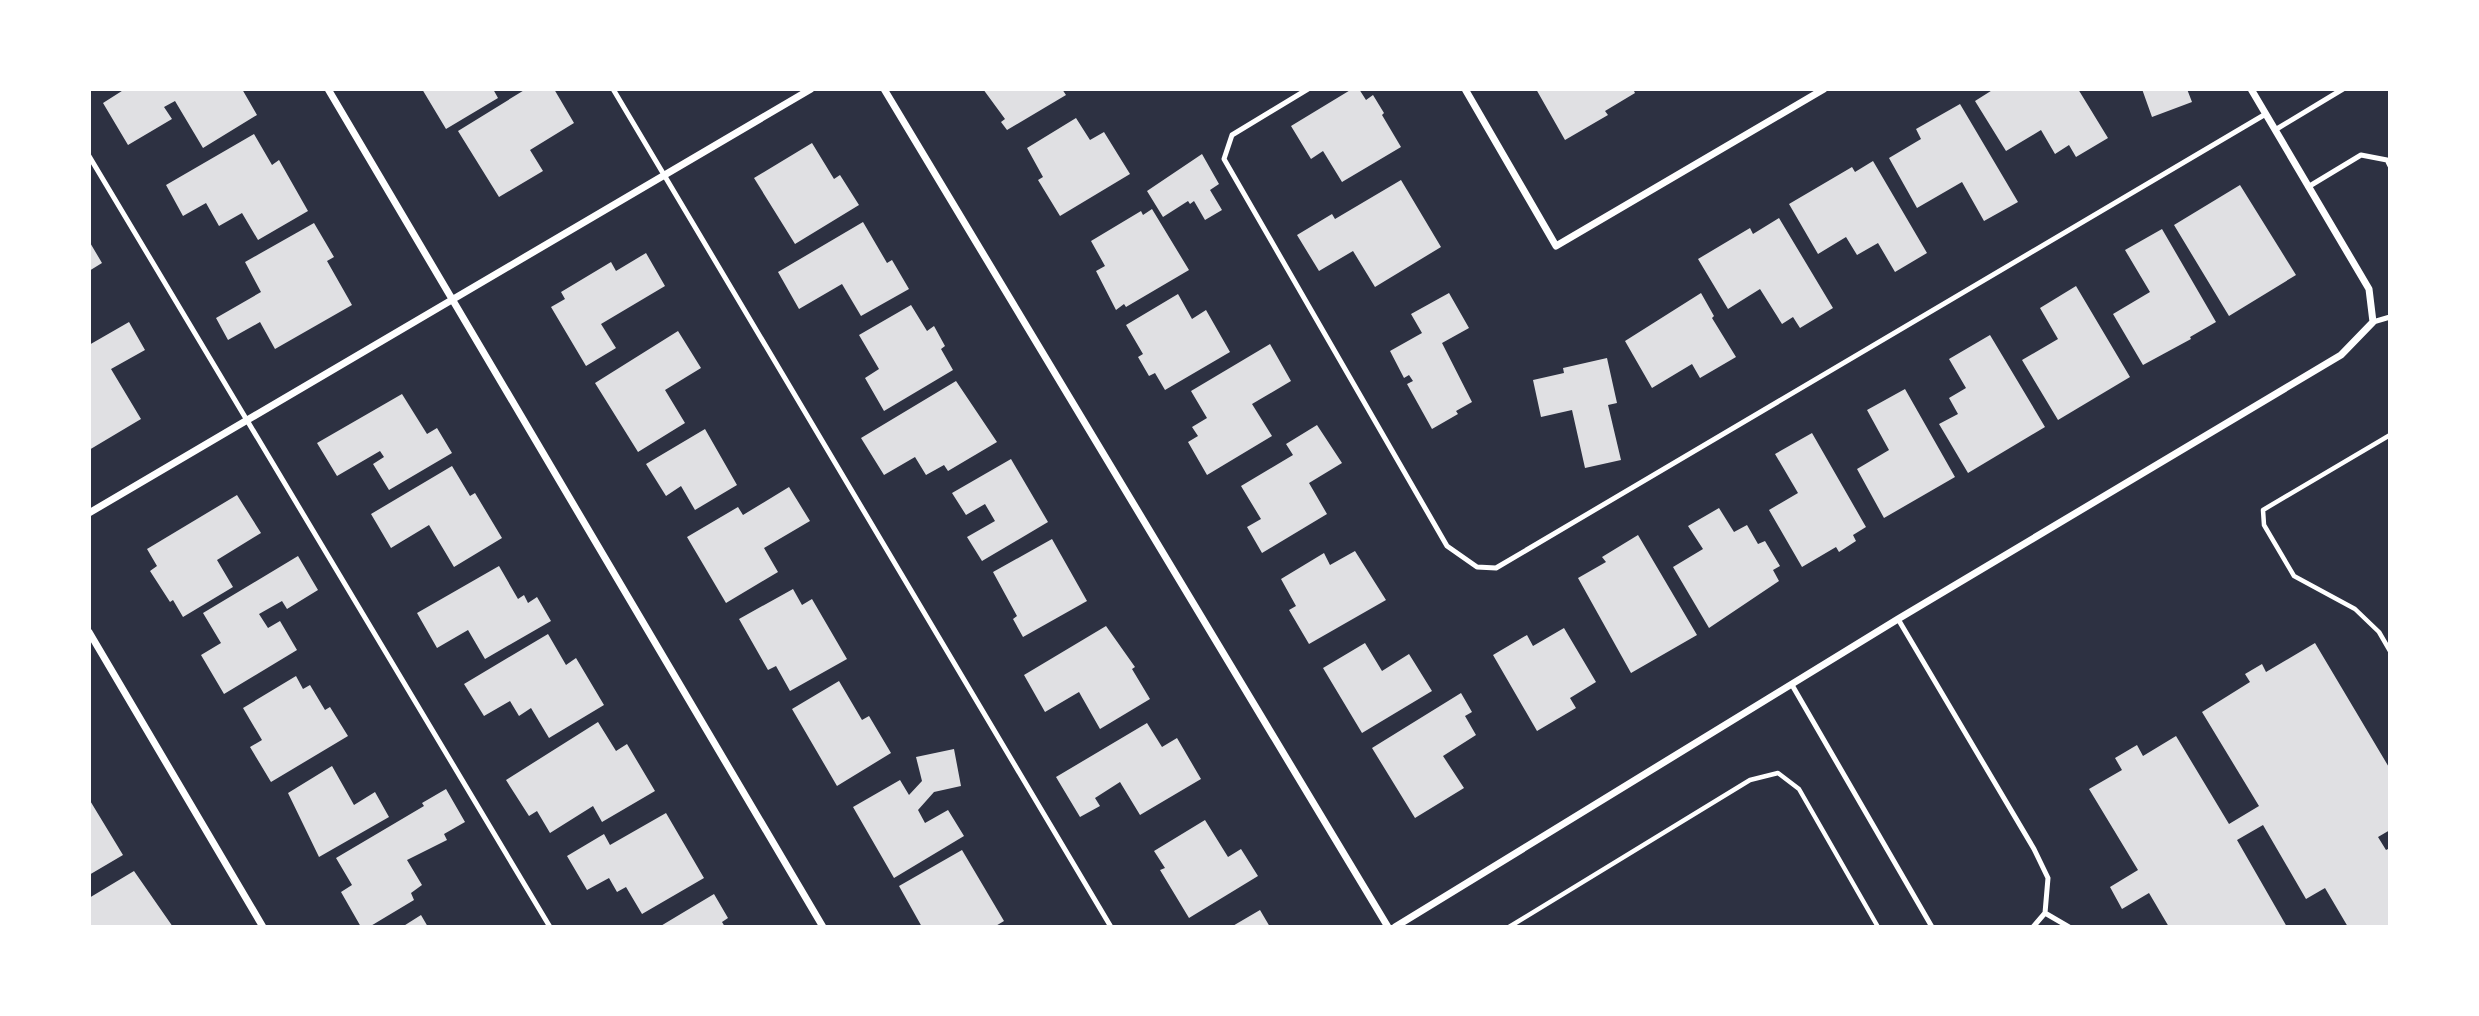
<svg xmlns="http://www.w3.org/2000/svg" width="2479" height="1016" font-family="Spectral,serif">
  <rect width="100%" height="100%" fill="#2d3142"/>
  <path fill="#e0e0e3" d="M 125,89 L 242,89 L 257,115 L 203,148 L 175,101 L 164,107 L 172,119 L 128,145 L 103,103 Z
    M 422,89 L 493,89 L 498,98 L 446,129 Z
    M 526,89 L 554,89 L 574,123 L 530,150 L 543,171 L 499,197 L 458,131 Z
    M 983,89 L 1062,89 L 1066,95 L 1007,130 L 1001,122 L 1005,119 Z
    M 1352,89 L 1359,89 L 1366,100 L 1373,95 L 1384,113 L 1382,115 L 1401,147 L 1342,182 L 1323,151 L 1311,159 L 1291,126 Z
    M 1536,89 L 1633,89 L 1635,93 L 1605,111 L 1608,115 L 1565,140 Z
    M 1994,89 L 2078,89 L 2108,138 L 2076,157 L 2069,145 L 2055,154 L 2041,130 L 2006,151 L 1975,101 Z
    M 2142,89 L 2187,89 L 2192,102 L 2152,117 Z
    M 1960,104 L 2018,202 L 1984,221 L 1962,182 L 1917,208 L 1889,158 L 1921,139 L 1916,129 Z
    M 1076,118 L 1090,140 L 1104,132 L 1130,174 L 1060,216 L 1038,180 L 1043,177 L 1027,148 Z
    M 254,134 L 272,165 L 279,160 L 308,211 L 258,240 L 242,213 L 219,226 L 206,203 L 183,216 L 166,185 Z
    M 812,143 L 834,179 L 840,175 L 859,205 L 795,244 L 754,178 Z
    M 1202,154 L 1219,184 L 1210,190 L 1222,210 L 1205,220 L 1194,201 L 1190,204 L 1188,201 L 1163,217 L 1147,191 Z
    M 1873,161 L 1927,253 L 1895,272 L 1878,243 L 1857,255 L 1846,237 L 1818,254 L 1789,204 L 1852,167 L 1855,172 Z
    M 1401,180 L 1441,247 L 1375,287 L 1353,251 L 1319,271 L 1297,235 L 1332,214 L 1335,219 Z
    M 2240,185 L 2296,275 L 2229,316 L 2174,225 Z
    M 1152,209 L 1189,270 L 1126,307 L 1124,304 L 1116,310 L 1096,271 L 1105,266 L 1091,241 L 1141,211 L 1143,215 Z
    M 1779,218 L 1833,308 L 1800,328 L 1793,317 L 1782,324 L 1760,289 L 1728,309 L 1698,259 L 1750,228 L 1753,234 Z
    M 863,222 L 887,263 L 892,260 L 909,289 L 861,316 L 842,284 L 799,309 L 778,272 Z
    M 314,223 L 334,257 L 327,261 L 352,305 L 275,349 L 260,322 L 228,340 L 216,318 L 261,292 L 245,262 Z
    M 2162,229 L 2216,322 L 2190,337 L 2191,339 L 2143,365 L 2113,314 L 2150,292 L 2125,250 Z
    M 89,241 L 102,263 L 89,271 Z
    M 646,253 L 665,286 L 601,324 L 616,348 L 586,366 L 551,307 L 565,299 L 561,292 L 611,262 L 616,271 Z
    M 2076,286 L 2130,377 L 2058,420 L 2022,360 L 2058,339 L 2040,308 Z
    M 1449,293 L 1469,328 L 1442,343 L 1472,402 L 1456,411 L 1458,414 L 1432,429 L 1407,384 L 1413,381 L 1409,375 L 1404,378 L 1390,351 L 1422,333 L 1411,314 Z
    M 1701,293 L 1714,316 L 1712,318 L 1736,357 L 1700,378 L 1692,364 L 1652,388 L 1625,341 Z
    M 1178,294 L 1192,319 L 1206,310 L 1230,352 L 1165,390 L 1155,373 L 1149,376 L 1138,357 L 1143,354 L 1126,325 Z
    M 911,305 L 927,331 L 934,326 L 945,346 L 941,349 L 953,370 L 884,411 L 865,378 L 879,369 L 859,335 Z
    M 129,322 L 145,350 L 111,369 L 141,419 L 89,450 L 89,345 Z
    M 678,331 L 701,368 L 665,390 L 685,423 L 638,452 L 595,383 Z
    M 1990,335 L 2045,427 L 1968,473 L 1939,424 L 1958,414 L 1949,398 L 1966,388 L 1949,359 Z
    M 1270,344 L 1291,381 L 1252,404 L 1272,436 L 1207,475 L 1188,442 L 1198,436 L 1192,427 L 1207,418 L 1191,391 Z
    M 1607,358 L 1617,403 L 1608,405 L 1621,460 L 1585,468 L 1572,410 L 1541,417 L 1533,380 L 1564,373 L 1563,368 Z
    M 956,381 L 997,442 L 948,471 L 944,465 L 926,475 L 915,457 L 884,475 L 861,438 Z
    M 1905,389 L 1955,477 L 1884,518 L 1857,469 L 1889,450 L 1867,410 Z
    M 402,394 L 427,434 L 437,428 L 452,453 L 389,490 L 373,464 L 384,457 L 380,451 L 337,476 L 317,443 Z
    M 1317,425 L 1342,463 L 1309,483 L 1327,514 L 1262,553 L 1247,527 L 1261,519 L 1241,486 L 1293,455 L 1286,444 Z
    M 705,429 L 737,485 L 695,510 L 681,486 L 666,496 L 646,464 Z
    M 1812,433 L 1866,527 L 1853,535 L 1856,541 L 1839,552 L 1836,547 L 1802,567 L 1769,510 L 1798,493 L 1775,454 Z
    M 1011,459 L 1048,522 L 982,561 L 967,537 L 995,521 L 985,504 L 966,515 L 952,493 Z
    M 452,466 L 470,496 L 475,493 L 502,538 L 454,567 L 429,525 L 391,548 L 371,514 Z
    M 789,487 L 810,521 L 764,548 L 778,572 L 726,603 L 687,537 L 738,507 L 743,515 Z
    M 237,495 L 261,533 L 217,560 L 233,587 L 183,617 L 173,600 L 170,602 L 150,571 L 157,566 L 147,549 Z
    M 1719,508 L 1734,532 L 1747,525 L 1758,544 L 1765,541 L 1780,566 L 1773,570 L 1779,581 L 1709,628 L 1673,567 L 1703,549 L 1688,526 Z
    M 1638,535 L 1697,635 L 1631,673 L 1578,578 L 1606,562 L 1602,557 Z
    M 1052,539 L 1087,601 L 1023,637 L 1013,619 L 1017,616 L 993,572 Z
    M 1355,551 L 1386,600 L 1309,644 L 1289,610 L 1296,606 L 1281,579 L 1324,553 L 1330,565 Z
    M 298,556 L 318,590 L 287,609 L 282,601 L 259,614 L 268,628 L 280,621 L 297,650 L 224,694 L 201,655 L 221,643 L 203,613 Z
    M 499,566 L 518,599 L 524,595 L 528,603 L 537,597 L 551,621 L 485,659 L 468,630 L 437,648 L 417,613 Z
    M 793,589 L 802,605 L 812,599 L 847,659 L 790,691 L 776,666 L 768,670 L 739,619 Z
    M 1106,626 L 1135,667 L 1132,669 L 1150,699 L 1100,729 L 1079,692 L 1045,712 L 1024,675 Z
    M 1564,628 L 1596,682 L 1570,698 L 1576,708 L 1537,731 L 1493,655 L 1527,635 L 1533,646 Z
    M 548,634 L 566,665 L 576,658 L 604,705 L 549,738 L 531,708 L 519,716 L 510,701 L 484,716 L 464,684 Z
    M 1365,643 L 1382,671 L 1409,654 L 1432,691 L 1362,733 L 1323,668 Z
    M 2315,643 L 2390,769 L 2390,830 L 2378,837 L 2386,850 L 2390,848 L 2390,927 L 2348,927 L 2325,888 L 2306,899 L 2263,825 L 2237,840 L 2287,927 L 2169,927 L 2149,893 L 2122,909 L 2110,887 L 2138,870 L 2089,789 L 2122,770 L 2115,758 L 2137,745 L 2143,756 L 2176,736 L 2229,824 L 2259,806 L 2202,712 L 2250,682 L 2245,674 L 2262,664 L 2266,672 Z
    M 296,676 L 303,689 L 310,685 L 325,710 L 330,707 L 348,736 L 271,782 L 250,747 L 262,740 L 243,708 Z
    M 839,681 L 862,720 L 869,716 L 891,753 L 837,786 L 792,709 Z
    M 1461,693 L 1472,712 L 1465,716 L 1476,735 L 1443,756 L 1464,788 L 1415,818 L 1372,748 Z
    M 598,722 L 616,751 L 627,744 L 655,791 L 602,822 L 593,806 L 550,833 L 537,811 L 529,816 L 506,780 Z
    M 1147,723 L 1162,747 L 1177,738 L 1201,779 L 1140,815 L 1120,782 L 1095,798 L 1100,806 L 1080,817 L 1056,777 Z
    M 954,749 L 961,786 L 934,792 L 918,810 L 925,823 L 948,810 L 964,836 L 894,878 L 853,807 L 900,780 L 909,795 L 922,781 L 916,757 Z
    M 332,766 L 354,805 L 375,792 L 389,817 L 319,857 L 288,793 Z
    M 446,789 L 465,822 L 444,834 L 447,840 L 407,860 L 422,885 L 411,893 L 414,900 L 369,927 L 361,927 L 341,892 L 352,885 L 336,858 L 424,806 L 422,803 Z
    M 89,799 L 123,855 L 89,875 Z
    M 666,813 L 704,878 L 642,914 L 626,887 L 617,892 L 609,878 L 587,890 L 567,856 L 604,834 L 610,845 Z
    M 1205,820 L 1228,857 L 1241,849 L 1258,876 L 1189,918 L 1160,870 L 1165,868 L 1154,851 Z
    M 962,850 L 1004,921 L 994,927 L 922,927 L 899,886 Z
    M 134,871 L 173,927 L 89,927 L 89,898 Z
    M 714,894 L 728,918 L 722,922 L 725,927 L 659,927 Z
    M 1260,910 L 1270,927 L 1231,927 Z
    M 421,915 L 428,927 L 402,927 Z"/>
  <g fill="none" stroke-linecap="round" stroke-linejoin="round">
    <path stroke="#fff" stroke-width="4.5" d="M 2390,435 L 2263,510 L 2264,525 L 2294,576 L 2355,609 L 2379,632 L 2390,651
      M 1509,927 L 1750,780 L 1778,773 L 1799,789 L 1878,927"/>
    <path stroke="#fff" stroke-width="5" d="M 613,89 L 1111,927
      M 1308,89 L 1232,135 L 1224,159 L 1447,546 L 1477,567 L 1496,568 L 2264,115
      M 2275,130 L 2343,89
      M 89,156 L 550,927
      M 2308,187 L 2361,155 L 2387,160 L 2390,166
      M 2373,322 L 2390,317
      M 1898,619 L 2034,849 L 2048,878 L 2045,913 L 2033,927
      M 1792,685 L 1932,927
      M 2045,913 L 2069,927"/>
    <path stroke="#fff" stroke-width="7" d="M 328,89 L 823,927
      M 884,89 L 1388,927
      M 1465,89 L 1556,246 L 1824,89
      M 89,513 L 811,89
      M 89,632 L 263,927
      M 1395,927 L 1898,619 L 2341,355 L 2373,322 L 2369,289 L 2251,89"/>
  </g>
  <rect width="2479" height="1016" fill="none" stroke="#ffffff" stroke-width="182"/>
</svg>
